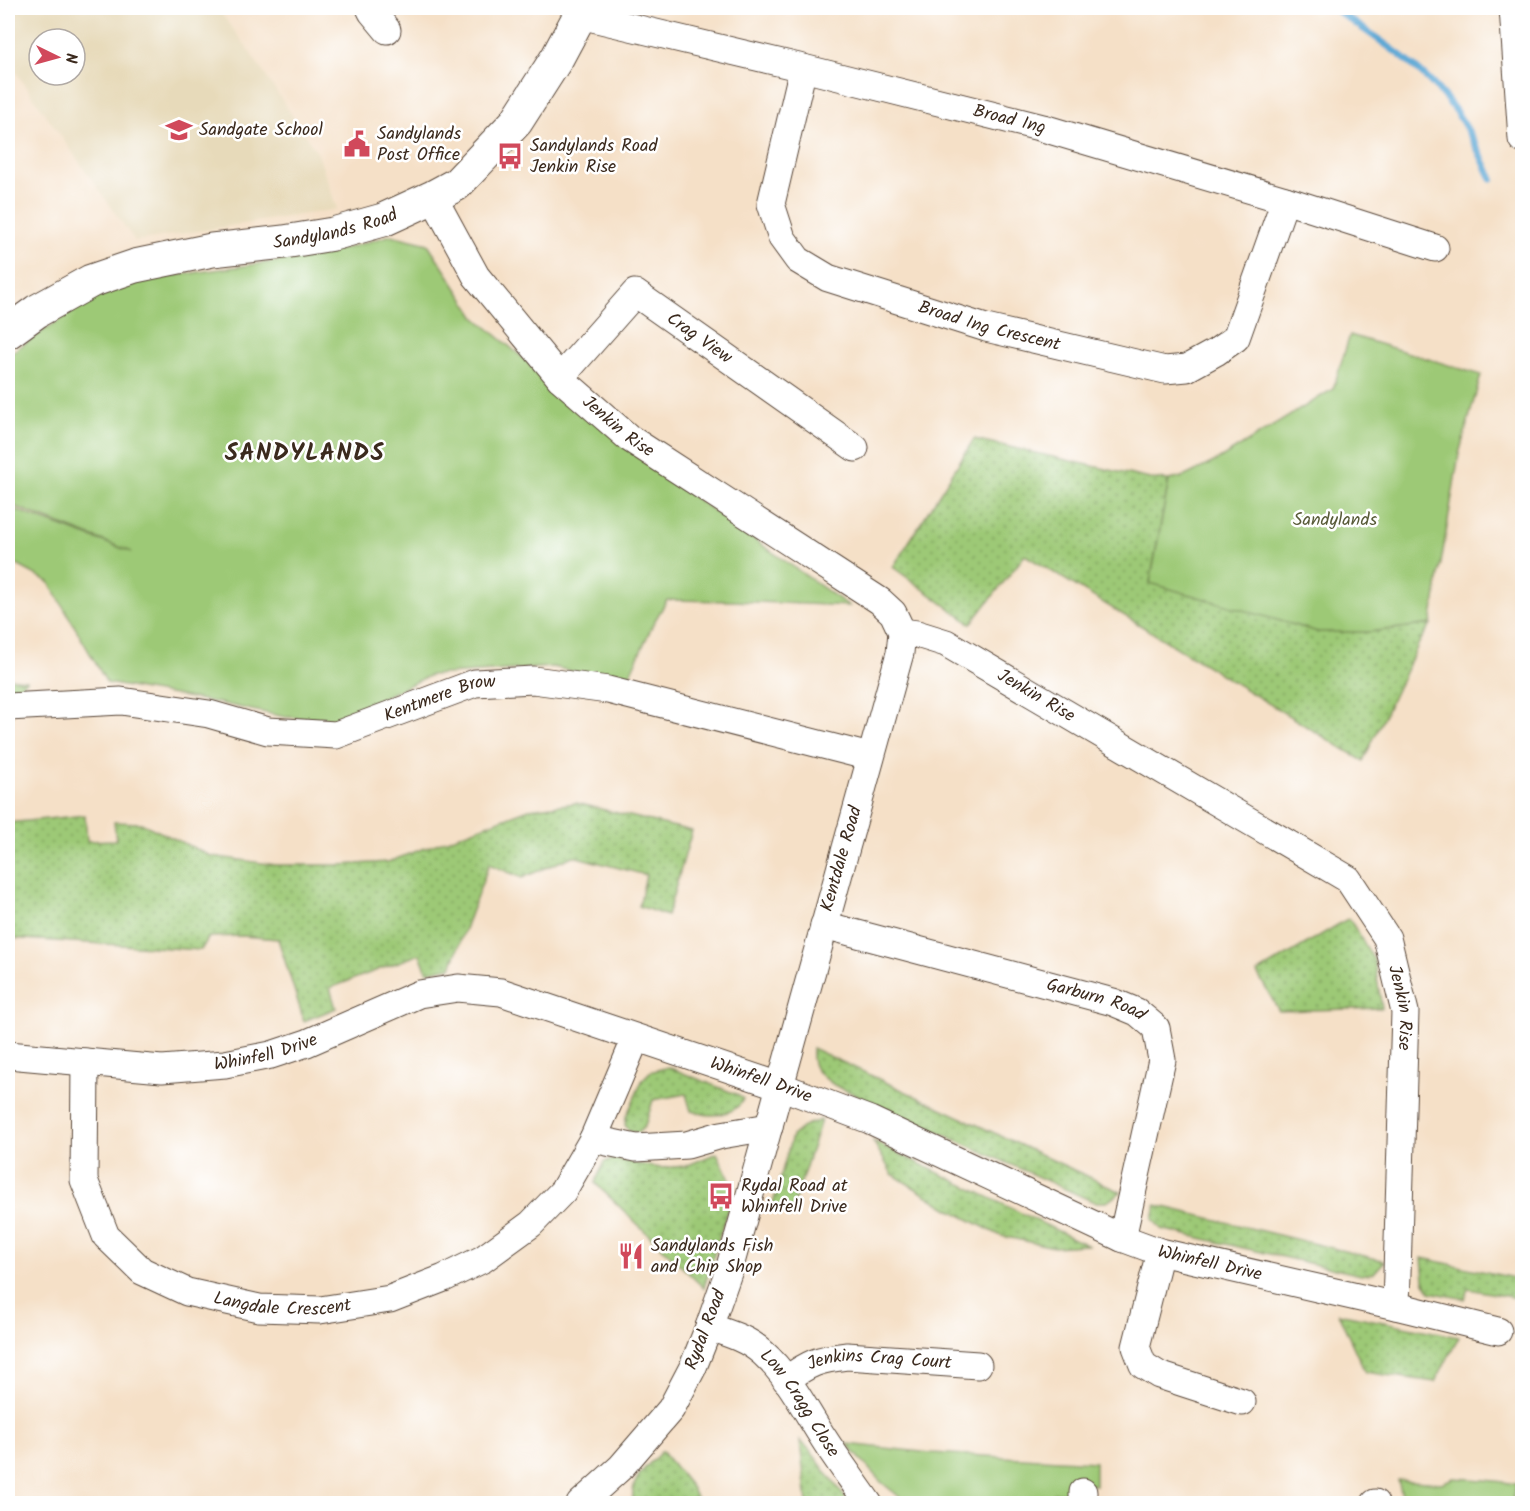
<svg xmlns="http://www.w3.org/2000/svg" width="1530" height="1511" font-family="Kalam,sans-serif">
  <defs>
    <pattern id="grass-dots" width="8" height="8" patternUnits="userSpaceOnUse" patternTransform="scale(1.5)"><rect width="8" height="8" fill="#9dc976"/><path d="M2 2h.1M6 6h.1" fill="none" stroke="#81a360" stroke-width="1.8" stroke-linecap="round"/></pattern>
  </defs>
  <rect width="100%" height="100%" fill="#fff"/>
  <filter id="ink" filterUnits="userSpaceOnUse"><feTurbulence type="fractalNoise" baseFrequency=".0167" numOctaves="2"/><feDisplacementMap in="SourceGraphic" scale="12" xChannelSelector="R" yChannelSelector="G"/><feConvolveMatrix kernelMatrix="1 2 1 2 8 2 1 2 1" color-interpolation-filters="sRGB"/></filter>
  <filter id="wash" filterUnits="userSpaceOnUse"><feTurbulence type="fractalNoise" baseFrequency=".008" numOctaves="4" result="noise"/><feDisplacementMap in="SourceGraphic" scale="24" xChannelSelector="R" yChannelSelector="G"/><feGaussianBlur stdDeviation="1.35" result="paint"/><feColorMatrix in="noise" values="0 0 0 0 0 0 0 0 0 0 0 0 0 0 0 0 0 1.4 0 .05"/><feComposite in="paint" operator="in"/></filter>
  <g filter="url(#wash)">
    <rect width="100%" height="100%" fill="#f5e0c7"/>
    <path fill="#e7daba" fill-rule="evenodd" d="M 8,8 L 217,8 L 243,42 L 318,154 L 337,209 L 135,241 L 8,61 ZM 39,39 L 75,39 L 75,75 L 39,75 Z"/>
    <path fill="url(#grass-dots)" stroke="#6c7a4a" stroke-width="1.5" d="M 974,439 L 1150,479 L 1169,480 L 1150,582 L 1369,632 L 1431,624 L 1420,641 L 1363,761 L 1025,555 L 971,624 L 893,567 Z
      M 8,678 L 26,680 L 20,688 L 8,689 Z
      M 576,803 L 692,831 L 667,916 L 639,906 L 646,875 L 573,856 L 522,878 L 489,864 L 451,967 L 427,972 L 420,954 L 330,988 L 336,1008 L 304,1021 L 278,939 L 243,936 L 209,937 L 201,950 L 8,938 L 8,823 L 85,815 L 87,841 L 116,840 L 114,822 L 141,823 L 211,856 L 276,865 L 340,865 L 388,862 L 529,809 Z
      M 1349,918 L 1374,960 L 1382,1008 L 1279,1011 L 1257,973 Z
      M 812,1048 L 1121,1192 L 1107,1202 L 1094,1202 L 834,1085 C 818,1073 810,1069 812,1048 Z
      M 668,1067 L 738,1095 L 743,1099 C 738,1111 723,1115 710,1115 C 704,1115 697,1112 691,1111 L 686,1094 L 653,1100 L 645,1126 L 638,1133 L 629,1131 L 625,1125 L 626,1117 L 643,1079 L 650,1072 Z
      M 821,1120 L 791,1213 L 772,1207 L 792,1136 L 806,1125 Z
      M 873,1141 L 1087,1245 L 1054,1247 L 1001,1236 L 947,1208 L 892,1174 Z
      M 717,1153 L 732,1184 L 730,1201 L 704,1288 L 595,1183 L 604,1162 L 613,1159 L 660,1168 L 686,1166 Z
      M 1156,1205 L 1385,1261 L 1374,1273 L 1361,1275 L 1161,1229 L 1153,1219 Z
      M 1422,1258 L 1519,1279 L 1522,1299 L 1469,1289 L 1465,1299 L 1430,1292 L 1424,1280 Z
      M 1338,1313 L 1459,1337 L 1435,1382 L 1365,1372 Z
      M 800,1441 L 809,1449 L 849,1503 L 807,1503 Z
      M 662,1451 L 691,1487 L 699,1503 L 633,1503 C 630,1477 645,1469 662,1451 Z"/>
    <path fill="#9dc976" stroke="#6c7a4a" stroke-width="1.5" d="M 391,235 L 428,244 L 476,318 L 654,469 L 849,606 L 732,601 L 667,600 L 654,622 L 626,683 L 553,667 L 431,675 L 333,720 L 285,717 L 219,703 L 107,683 L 49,582 L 8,560 L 8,507 L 132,552 L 8,504 L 8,355 L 92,298 L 135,281 L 300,258 L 347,248 Z
      M 1350,335 L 1481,375 L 1459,454 L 1431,624 L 1369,632 L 1318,632 L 1150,583 L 1169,480 L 1183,477 L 1218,460 L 1333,389 Z
      M 847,1444 L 931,1453 L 1095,1462 L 1095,1485 L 1080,1485 L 1074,1493 L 1054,1493 L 1054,1503 L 907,1503 L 880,1481 Z
      M 1454,1478 C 1474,1479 1497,1480 1516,1484 L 1513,1503 L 1404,1503 L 1398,1480 L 1441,1483 Z"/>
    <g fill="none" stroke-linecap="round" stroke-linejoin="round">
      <path stroke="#5ca7d4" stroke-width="7" d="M 1334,8 C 1370,35 1411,58 1441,93 C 1464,118 1478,149 1492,179"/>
    </g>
  </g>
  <g filter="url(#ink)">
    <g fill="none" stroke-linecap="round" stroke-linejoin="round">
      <g stroke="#574537" stroke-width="29">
        <g id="street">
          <path d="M 370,8 L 372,12 L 387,30"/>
          <path d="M 1513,8 L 1522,139"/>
          <path id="s1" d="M 580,15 L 803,68 L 1043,128 L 1285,200 L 1435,248"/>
          <path id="s2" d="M 803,68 L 771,204 L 782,238 L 798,260 L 828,278 L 986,328 L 1165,370 L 1187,368 L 1216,352 L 1236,338 L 1285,200"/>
          <path id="s3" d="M 433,197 L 476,276 L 560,378 L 629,438 L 880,601 L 893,613 L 902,632 L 900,653 L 729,1270 L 709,1327 L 693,1367 L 671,1409 L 621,1467 L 580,1504"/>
          <path id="s4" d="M 560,378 L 635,293 L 855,448"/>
          <path id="s5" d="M 902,632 L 917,634 L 946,643 L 1348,879 L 1387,938 L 1405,1012 L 1396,1306"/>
          <path id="s6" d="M 8,707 L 121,701 L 209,714 L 268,731 L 336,735 L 475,683 L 533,680 L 608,690 L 870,757"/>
          <path id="s7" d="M 824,925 L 1113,1002 L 1137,1012 L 1156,1028 L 1162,1060 L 1122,1238"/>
          <path id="s8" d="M 8,1055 L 162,1069 L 225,1064 L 271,1055 L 307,1043 L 419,994 L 458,988 L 501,992 L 780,1086 L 870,1120 L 1122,1238 L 1160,1252 L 1396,1306 L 1498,1331"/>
          <path id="s9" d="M 85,1062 L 84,1180 L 106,1236 L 142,1271 L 187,1292 L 259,1308 L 320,1310 L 390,1299 L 444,1278 L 483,1259 L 531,1224 L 563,1191 L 593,1139 L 636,1038"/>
          <path d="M 593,1139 L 636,1148 L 687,1145 L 721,1135 L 769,1127"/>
          <path d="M 1160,1252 L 1136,1347 L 1143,1365 L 1159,1375 L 1242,1402"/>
          <path id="s10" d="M 709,1327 C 728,1333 748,1339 763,1353 C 789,1376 805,1410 824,1439 C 838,1461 854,1482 869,1504"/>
          <path id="s11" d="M 786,1380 C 809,1363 819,1359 847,1356 L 978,1365"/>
          <path d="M 1375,1503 L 1375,1504"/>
          <path d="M 1083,1504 L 1083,1492"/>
        </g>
      </g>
      <g stroke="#574537" stroke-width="35">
        <g id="secondary">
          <path id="s12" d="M 8,332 L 37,311 L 91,281 L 135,266 L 212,250 L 284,242 L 333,234 L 383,220 L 433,197 L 457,184 L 516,122 L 557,58 L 580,15 L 580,8"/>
        </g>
      </g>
      <use href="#street" stroke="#fff" stroke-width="27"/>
      <use href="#secondary" stroke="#fff" stroke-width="33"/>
    </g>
  </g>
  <defs>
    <g id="school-bare" transform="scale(2.07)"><path d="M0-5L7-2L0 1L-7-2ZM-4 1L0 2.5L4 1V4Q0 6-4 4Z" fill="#d1495b" stroke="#fff" stroke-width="2.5" paint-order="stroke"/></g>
    <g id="civic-bare" transform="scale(2.07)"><path d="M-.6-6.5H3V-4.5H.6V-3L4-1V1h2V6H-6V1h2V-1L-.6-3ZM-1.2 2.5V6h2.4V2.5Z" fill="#d1495b" stroke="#fff" stroke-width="2.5" paint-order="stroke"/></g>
    <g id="bus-bare" transform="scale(2.07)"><path d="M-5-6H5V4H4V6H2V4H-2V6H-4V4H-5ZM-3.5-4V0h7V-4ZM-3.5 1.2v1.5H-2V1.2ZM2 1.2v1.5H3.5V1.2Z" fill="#d1495b" stroke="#fff" stroke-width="2.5" paint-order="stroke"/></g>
    <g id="restaurant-bare" transform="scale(2.07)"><path d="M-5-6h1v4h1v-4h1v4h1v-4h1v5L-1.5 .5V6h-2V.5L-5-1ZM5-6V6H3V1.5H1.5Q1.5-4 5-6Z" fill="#d1495b" stroke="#fff" stroke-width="2.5" paint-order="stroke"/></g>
  </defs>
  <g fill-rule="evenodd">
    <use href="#school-bare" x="179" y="130"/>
    <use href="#civic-bare" x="357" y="144"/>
    <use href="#bus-bare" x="510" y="156"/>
    <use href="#bus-bare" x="721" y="1196"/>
    <use href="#restaurant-bare" x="631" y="1256"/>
  </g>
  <g text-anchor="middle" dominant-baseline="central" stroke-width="5" stroke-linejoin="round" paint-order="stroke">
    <g font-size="18" fill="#3b2a1e" stroke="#fff">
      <text stroke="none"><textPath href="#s1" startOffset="442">Broad Ing</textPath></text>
      <text stroke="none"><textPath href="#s12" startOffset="348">Sandylands Road</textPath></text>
      <text stroke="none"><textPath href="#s2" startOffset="406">Broad Ing Crescent</textPath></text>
      <text stroke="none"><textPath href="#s4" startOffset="192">Crag View</textPath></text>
      <text stroke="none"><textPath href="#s3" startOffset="298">Jenkin Rise</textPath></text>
      <text stroke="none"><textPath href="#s5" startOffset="150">Jenkin Rise</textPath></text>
      <text stroke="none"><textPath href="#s6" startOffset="442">Kentmere Brow</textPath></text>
      <text transform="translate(842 859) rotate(-74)">Kentdale Road</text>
      <text stroke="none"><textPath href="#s7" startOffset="282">Garburn Road</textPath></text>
      <text stroke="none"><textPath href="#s5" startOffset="654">Jenkin Rise</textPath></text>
      <text stroke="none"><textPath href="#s8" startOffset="260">Whinfell Drive</textPath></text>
      <text stroke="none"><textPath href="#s8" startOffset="782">Whinfell Drive</textPath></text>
      <text stroke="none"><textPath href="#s8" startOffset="1268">Whinfell Drive</textPath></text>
      <text stroke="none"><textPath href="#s9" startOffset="375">Langdale Crescent</textPath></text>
      <text transform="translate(706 1330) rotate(-69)">Rydal Road</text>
      <text stroke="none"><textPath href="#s11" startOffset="99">Jenkins Crag Court</textPath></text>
      <text stroke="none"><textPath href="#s10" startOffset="123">Low Cragg Close</textPath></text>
    </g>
    <g font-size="18" fill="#3b2a1e" stroke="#fff" text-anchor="start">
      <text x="199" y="130">Sandgate School</text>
      <text x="377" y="134">Sandylands<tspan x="377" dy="21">Post Office</tspan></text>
      <text x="530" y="146">Sandylands Road<tspan x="530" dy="21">Jenkin Rise</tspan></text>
      <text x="741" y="1186">Rydal Road at<tspan x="741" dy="21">Whinfell Drive</tspan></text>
      <text x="651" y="1246">Sandylands Fish<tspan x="651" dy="21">and Chip Shop</tspan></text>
    </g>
    <g font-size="18" fill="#585a38" stroke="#fff">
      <text x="1335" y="520">Sandylands</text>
    </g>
    <g font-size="24" font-weight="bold" letter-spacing="1.5" fill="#3b2a1e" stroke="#fff">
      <text x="305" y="453">SANDYLANDS</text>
    </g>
  </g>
  <rect width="1530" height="1511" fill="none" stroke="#fff" stroke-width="30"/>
  <g transform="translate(57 57) rotate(95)"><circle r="28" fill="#ffffff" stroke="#b1aaa5" stroke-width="1.5"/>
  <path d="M0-4.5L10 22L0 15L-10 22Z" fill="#d1495b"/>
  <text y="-9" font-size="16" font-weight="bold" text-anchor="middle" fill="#3b2a1e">N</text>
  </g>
</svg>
